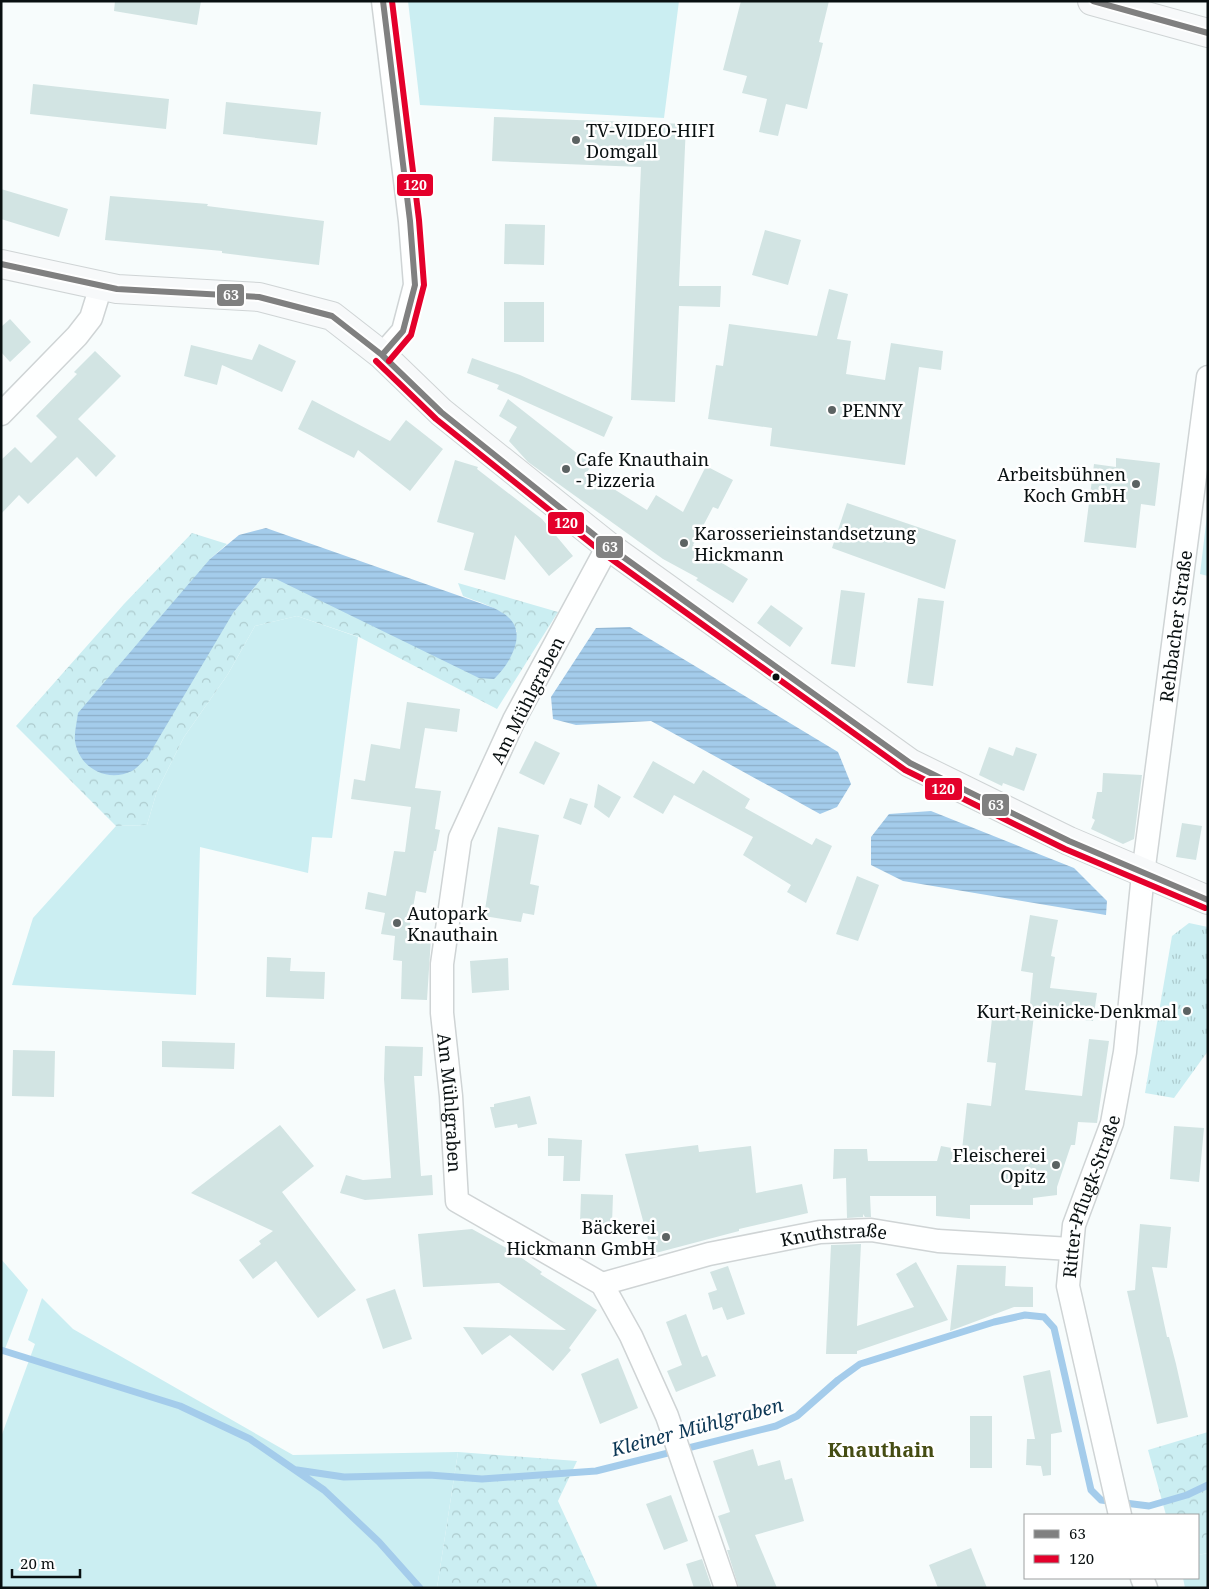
<svg xmlns="http://www.w3.org/2000/svg" width="1209" height="1589" font-family="'Noto Serif',serif">
  <defs>
    <pattern id="forest-crowns" width="20" height="18" patternUnits="userSpaceOnUse" patternTransform="scale(1.25)"><rect width="20" height="18" fill="#cbeef2"/><path d="M2 6a3 3 0 1 1 6 0M12 15a3 3 0 1 1 6 0" fill="none" stroke="#adcbce"/></pattern>
    <pattern id="park-tufts" width="24" height="20" patternUnits="userSpaceOnUse" patternTransform="scale(1.25)"><rect width="24" height="20" fill="#cbeef2"/><path d="M3 7l-1-3M5 7V3M7 7l1-3M15 17l-1-3M17 17v-4M19 17l1-3" fill="none" stroke="#adcbce"/></pattern>
    <pattern id="water-rules" width="6" height="5" patternUnits="userSpaceOnUse" patternTransform="scale(1.25)"><rect width="6" height="5" fill="#a4cceb"/><path d="M0 2.5h6" fill="none" stroke="#8caec8"/></pattern>
  </defs>
  <rect width="100%" height="100%" fill="#f7fcfc"/>
  <path fill="#cbeef2" d="M 408,1 L 679,1 L 664,118 L 420,105 Z
    M 1208,507 L 1208,576 L 1200,574 Z
    M 297,616 L 358,637 L 332,838 L 312,837 L 308,873 L 200,847 L 196,995 L 12,985 L 33,918 L 116,826 L 147,825 L 157,791 L 184,737 L 228,674 L 255,626 Z
    M 1,1259 L 28,1290 L 1,1359 Z
    M 42,1298 L 73,1329 L 293,1455 L 458,1452 L 437,1588 L 1,1588 L 1,1437 L 35,1344 L 28,1340 Z
    M 1208,1553 L 1208,1588 L 1185,1588 L 1183,1578 L 1198,1578 L 1198,1555 Z"/>
  <path fill="url(#forest-crowns)" d="M 192,533 L 227,544 L 210,559 L 233,613 L 262,578 L 276,579 L 517,632 C 504,607 488,606 463,596 L 458,583 L 558,612 L 497,709 L 359,637 L 297,616 L 255,626 L 228,674 L 184,737 L 157,791 L 147,825 L 116,826 L 16,726 L 124,604 Z
    M 1208,1432 L 1208,1553 L 1198,1555 L 1198,1515 L 1166,1515 L 1148,1450 Z
    M 458,1452 L 577,1461 L 558,1501 L 598,1588 L 437,1588 Z"/>
  <path fill="url(#park-tufts)" d="M 1189,923 L 1208,927 L 1208,1051 L 1174,1098 L 1145,1093 L 1172,936 Z"/>
  <path fill="url(#water-rules)" d="M 266,528 L 494,608 C 499,611 504,613 508,617 C 528,634 509,665 494,679 L 479,678 L 276,579 L 262,578 L 233,613 L 147,758 C 142,762 137,768 132,771 C 107,783 79,768 75,741 C 74,733 77,722 78,713 L 210,559 L 239,535 Z
    M 630,627 L 838,752 L 851,784 L 837,807 L 820,814 L 651,721 L 576,725 L 553,719 L 551,697 L 596,628 Z
    M 931,811 L 1074,868 L 1107,901 L 1106,915 L 903,881 L 871,865 L 871,837 L 889,814 Z"/>
  <g fill="none" stroke-linecap="round" stroke-linejoin="round">
    <path stroke="#a4cceb" stroke-width="7" d="M 1,1350 L 180,1406 L 250,1439 L 324,1490 L 379,1542 L 420,1588
      M 297,1470 L 344,1477 L 429,1475 L 482,1479 L 596,1471 L 776,1426 L 797,1416 L 838,1380 L 860,1364 L 994,1322 L 1025,1315 L 1044,1317 L 1054,1328 L 1091,1490 L 1101,1500 L 1149,1506 L 1187,1495 L 1208,1485"/>
  </g>
  <path fill="#d2e4e3" d="M 115,1 L 201,1 L 197,25 L 114,11 Z
    M 741,1 L 829,1 L 819,42 L 823,43 L 807,109 L 786,104 L 778,136 L 759,132 L 767,99 L 742,93 L 747,76 L 723,70 Z
    M 33,84 L 169,99 L 166,129 L 30,114 Z
    M 226,102 L 321,112 L 317,145 L 223,134 Z
    M 494,117 L 686,124 L 679,286 L 721,286 L 720,307 L 679,306 L 675,402 L 631,400 L 641,167 L 492,161 Z
    M 1,189 L 68,209 L 59,237 L 1,219 Z
    M 110,196 L 208,204 L 207,206 L 324,221 L 319,265 L 222,253 L 222,251 L 105,240 Z
    M 505,224 L 545,225 L 544,265 L 504,264 Z
    M 765,230 L 801,240 L 788,285 L 752,275 Z
    M 829,289 L 848,294 L 837,339 L 851,341 L 846,374 L 885,380 L 891,343 L 943,351 L 941,370 L 919,367 L 905,465 L 770,446 L 772,428 L 708,419 L 716,365 L 723,366 L 729,324 L 817,336 Z
    M 504,302 L 544,302 L 544,342 L 504,342 Z
    M 10,319 L 31,342 L 10,362 L 1,352 L 1,327 Z
    M 259,344 L 296,361 L 282,392 L 222,365 L 217,385 L 184,376 L 191,345 L 252,360 Z
    M 95,351 L 121,376 L 78,419 L 116,456 L 96,477 L 77,457 L 28,504 L 19,495 L 1,514 L 1,460 L 15,447 L 31,463 L 57,437 L 36,416 L 77,374 L 74,372 Z
    M 472,358 L 520,375 L 613,417 L 604,437 L 497,389 L 499,385 L 467,373 Z
    M 508,399 L 592,465 L 587,472 L 647,510 L 656,495 L 683,512 L 706,466 L 733,480 L 718,509 L 713,507 L 693,545 L 748,579 L 733,603 L 696,580 L 698,578 L 663,559 L 528,462 L 509,441 L 517,427 L 499,416 Z
    M 312,400 L 390,441 L 406,420 L 443,449 L 410,491 L 358,450 L 354,458 L 298,429 Z
    M 1116,458 L 1160,463 L 1155,506 L 1141,504 L 1136,548 L 1084,542 L 1094,464 L 1116,467 Z
    M 455,460 L 478,467 L 477,469 L 542,519 L 573,556 L 549,576 L 515,535 L 505,580 L 464,570 L 474,533 L 437,522 Z
    M 847,503 L 956,540 L 945,589 L 832,548 Z
    M 841,590 L 865,593 L 855,667 L 831,664 Z
    M 918,598 L 944,601 L 933,686 L 907,683 Z
    M 771,605 L 803,628 L 790,647 L 757,623 Z
    M 407,702 L 460,709 L 457,732 L 425,728 L 415,788 L 441,791 L 435,829 L 440,830 L 436,851 L 434,851 L 426,893 L 416,891 L 408,936 L 431,938 L 427,1000 L 401,999 L 402,961 L 393,960 L 395,936 L 381,934 L 385,913 L 365,909 L 368,892 L 386,896 L 394,851 L 405,852 L 411,807 L 351,799 L 354,779 L 365,781 L 371,744 L 400,749 Z
    M 535,741 L 560,753 L 544,785 L 519,773 Z
    M 989,747 L 1013,756 L 1016,747 L 1037,754 L 1024,791 L 1003,783 L 1002,786 L 979,775 Z
    M 653,761 L 694,784 L 703,770 L 750,799 L 745,808 L 812,845 L 816,838 L 832,846 L 806,903 L 787,892 L 791,885 L 743,855 L 753,837 L 674,795 L 663,814 L 633,797 Z
    M 1103,773 L 1142,775 L 1134,839 L 1123,844 L 1091,829 L 1095,820 L 1092,818 L 1097,792 L 1102,792 Z
    M 598,784 L 621,797 L 609,818 L 594,807 Z
    M 570,798 L 588,804 L 581,825 L 563,818 Z
    M 1182,823 L 1202,826 L 1196,860 L 1176,857 Z
    M 498,827 L 539,835 L 530,884 L 539,886 L 534,915 L 523,913 L 521,922 L 484,916 Z
    M 857,876 L 879,885 L 858,941 L 836,934 Z
    M 1030,915 L 1058,920 L 1051,956 L 1055,957 L 1050,988 L 1097,993 L 1093,1021 L 1029,1014 L 1033,973 L 1021,971 Z
    M 267,957 L 291,958 L 290,971 L 325,972 L 324,999 L 266,997 Z
    M 508,958 L 509,990 L 472,993 L 470,961 Z
    M 993,1010 L 1034,1015 L 1025,1090 L 1082,1096 L 1089,1039 L 1109,1041 L 1097,1123 L 1078,1122 L 1075,1145 L 1071,1145 L 1057,1187 L 1057,1195 L 1033,1198 L 1033,1205 L 970,1205 L 970,1219 L 936,1216 L 936,1196 L 870,1196 L 871,1217 L 865,1217 L 863,1214 L 863,1217 L 847,1218 L 846,1178 L 833,1179 L 834,1149 L 867,1149 L 868,1161 L 937,1161 L 941,1146 L 962,1150 L 967,1103 L 991,1106 L 996,1063 L 987,1062 Z
    M 162,1041 L 235,1043 L 234,1069 L 162,1067 Z
    M 385,1046 L 423,1047 L 422,1076 L 414,1076 L 421,1176 L 432,1175 L 433,1195 L 365,1200 L 340,1193 L 346,1175 L 363,1180 L 391,1178 L 384,1079 Z
    M 13,1050 L 55,1051 L 54,1097 L 12,1096 Z
    M 530,1096 L 537,1124 L 518,1128 L 517,1124 L 495,1128 L 490,1107 L 494,1107 L 494,1104 Z
    M 280,1125 L 314,1166 L 282,1192 L 356,1290 L 318,1318 L 276,1261 L 253,1279 L 239,1260 L 261,1244 L 259,1241 L 273,1231 L 191,1193 Z
    M 1174,1126 L 1204,1128 L 1199,1182 L 1170,1179 Z
    M 548,1138 L 582,1140 L 580,1181 L 563,1181 L 564,1156 L 548,1156 Z
    M 698,1145 L 699,1152 L 751,1146 L 756,1193 L 802,1184 L 808,1213 L 739,1229 L 739,1231 L 652,1254 L 625,1154 Z
    M 581,1194 L 613,1195 L 612,1224 L 580,1223 Z
    M 1140,1224 L 1171,1227 L 1167,1268 L 1152,1267 L 1167,1337 L 1169,1337 L 1176,1364 L 1188,1417 L 1157,1424 L 1127,1291 L 1135,1290 Z
    M 472,1229 L 510,1250 L 542,1272 L 540,1274 L 597,1310 L 569,1348 L 571,1350 L 553,1371 L 510,1335 L 482,1355 L 463,1327 L 566,1330 L 499,1283 L 423,1287 L 418,1234 Z
    M 861,1244 L 857,1326 L 914,1307 L 896,1274 L 916,1262 L 948,1320 L 857,1351 L 857,1354 L 826,1354 L 831,1245 Z
    M 957,1265 L 1006,1266 L 1005,1286 L 1033,1287 L 1033,1307 L 1014,1307 L 950,1331 Z
    M 728,1266 L 745,1314 L 727,1320 L 722,1307 L 713,1310 L 708,1293 L 717,1290 L 710,1272 Z
    M 395,1289 L 412,1339 L 383,1349 L 366,1299 Z
    M 686,1314 L 702,1357 L 707,1355 L 716,1376 L 676,1392 L 667,1371 L 682,1365 L 666,1322 Z
    M 618,1358 L 638,1408 L 600,1424 L 581,1374 Z
    M 1050,1370 L 1062,1432 L 1051,1434 L 1051,1475 L 1043,1476 L 1041,1466 L 1026,1465 L 1027,1439 L 1035,1439 L 1023,1376 Z
    M 970,1416 L 992,1416 L 992,1468 L 970,1468 Z
    M 753,1449 L 758,1466 L 780,1460 L 785,1480 L 792,1478 L 804,1521 L 755,1535 L 777,1588 L 739,1588 L 727,1550 L 730,1550 L 718,1516 L 730,1512 L 713,1461 Z
    M 671,1495 L 688,1541 L 664,1550 L 646,1504 Z
    M 971,1548 L 987,1588 L 938,1588 L 929,1565 Z
    M 702,1559 L 712,1588 L 694,1588 L 686,1564 Z"/>
  <g fill="none" stroke-linecap="round" stroke-linejoin="round">
    <g stroke="#cfd4d5" stroke-width="25">
      <g id="street">
        <path d="M 382,355 L 403,331 L 415,285 L 410,221 L 383,1"/>
        <path d="M 1,414 L 77,336 L 91,318 L 101,286"/>
        <path id="s1" d="M 608,546 L 514,720 L 460,838 L 442,964 L 442,1013 L 451,1096 L 457,1201 L 602,1284 L 631,1336 L 667,1416 L 726,1588"/>
        <path id="s2" d="M 602,1284 L 709,1254 L 820,1232 L 871,1230 L 938,1241 L 1071,1249"/>
        <path id="s3" d="M 1120,1515 L 1068,1286 L 1074,1225 L 1112,1123 L 1125,1052 L 1143,874 L 1208,377"/>
        <path d="M 1142,1578 L 1146,1588"/>
      </g>
    </g>
    <g stroke="#cfd4d5" stroke-width="30">
      <path id="secondary" d="M 1092,1 L 1208,33
        M 1,264 L 117,289 L 259,297 L 332,316 L 382,355 L 441,412 L 608,546 L 910,763 L 1069,841 L 1208,900"/>
    </g>
    <use href="#street" stroke="#feffff" stroke-width="22"/>
    <use href="#secondary" stroke="#f7f9fa" stroke-width="28"/>
    <g stroke="#fff" stroke-width="10">
      <path id="bus-1" d="M 1093,1 L 1208,33
        M 1,264 L 117,289 L 259,297 L 332,316 L 382,355 L 441,412 L 608,546 L 910,763 L 1069,841 L 1208,900
        M 382,355 L 403,331 L 415,285 L 410,221 L 383,1"/>
    </g>
    <g stroke="#fff" stroke-width="10">
      <path id="bus-2" d="M 376,361 L 436,419 L 603,553 L 905,770 L 1065,849 L 1205,908
        M 389,361 L 411,335 L 424,285 L 419,220 L 392,1"/>
    </g>
    <use href="#bus-1" stroke="#808080" stroke-width="6"/>
    <use href="#bus-2" stroke="#e4002b" stroke-width="6"/>
  </g>
  <g fill="#5c6363" stroke="#fff" stroke-width="2">
    <circle cx="576" cy="140" r="5"/>
    <circle cx="832" cy="410" r="5"/>
    <circle cx="566" cy="469" r="5"/>
    <circle cx="1136" cy="484" r="5"/>
    <circle cx="684" cy="543" r="5"/>
    <circle cx="397" cy="923" r="5"/>
    <circle cx="1187" cy="1011" r="5"/>
    <circle cx="1056" cy="1165" r="5"/>
    <circle cx="666" cy="1237" r="5"/>
  </g>
  <circle fill="#091011" stroke="#fff" stroke-width="2" cx="776" cy="677" r="4.5"/>
  <g text-anchor="middle" dominant-baseline="central" stroke-width="5" stroke-linejoin="round" paint-order="stroke">
    <g font-size="18" fill="#091011" stroke="#fff" text-anchor="start">
      <text x="586" y="130">TV-VIDEO-HIFI<tspan x="586" dy="21">Domgall</tspan></text>
      <text x="842" y="410">PENNY</text>
      <text x="576" y="459">Cafe Knauthain<tspan x="576" dy="21">- Pizzeria</tspan></text>
      <text x="1126" y="474" text-anchor="end">Arbeitsbühnen<tspan x="1126" dy="21">Koch GmbH</tspan></text>
      <text x="694" y="533">Karosserieinstandsetzung<tspan x="694" dy="21">Hickmann</tspan></text>
      <text x="407" y="913">Autopark<tspan x="407" dy="21">Knauthain</tspan></text>
      <text x="1177" y="1011" text-anchor="end">Kurt-Reinicke-Denkmal</text>
      <text x="1046" y="1155" text-anchor="end">Fleischerei<tspan x="1046" dy="21">Opitz</tspan></text>
      <text x="656" y="1227" text-anchor="end">Bäckerei<tspan x="656" dy="21">Hickmann GmbH</tspan></text>
    </g>
    <g font-size="18" fill="#091011" stroke="#fff">
      <text stroke="none"><textPath href="#s3" startOffset="906">Rehbacher Straße</textPath></text>
      <text transform="translate(527 700) rotate(-63)">Am Mühlgraben</text>
      <text stroke="none"><textPath href="#s1" startOffset="594">Am Mühlgraben</textPath></text>
      <text stroke="none"><textPath href="#s3" startOffset="328">Ritter-Pflugk-Straße</textPath></text>
      <text stroke="none"><textPath href="#s2" startOffset="238">Knuthstraße</textPath></text>
    </g>
    <g font-size="19" font-style="italic" fill="#0c3755" stroke="#fff">
      <text transform="translate(697 1427) rotate(-15)">Kleiner Mühlgraben</text>
    </g>
    <g font-size="20" font-weight="bold" fill="#464d13" stroke="#fff">
      <text x="881" y="1449">Knauthain</text>
    </g>
  </g>
  <g stroke="#fff" stroke-width="2">
    <rect x="396" y="173" width="38" height="24" rx="5" fill="#e4002b"/>
    <rect x="216" y="283" width="29" height="24" rx="5" fill="#808080"/>
    <rect x="547" y="511" width="38" height="24" rx="5" fill="#e4002b"/>
    <rect x="595" y="535" width="29" height="24" rx="5" fill="#808080"/>
    <rect x="924" y="777" width="39" height="24" rx="5" fill="#e4002b"/>
    <rect x="981" y="793" width="29" height="24" rx="5" fill="#808080"/>
  </g>
  <g font-size="14" text-anchor="middle" font-weight="bold" fill="#fff">
    <text x="415" y="190">120</text>
    <text x="231" y="300">63</text>
    <text x="566" y="528">120</text>
    <text x="610" y="552">63</text>
    <text x="943" y="794">120</text>
    <text x="996" y="810">63</text>
  </g>
  <rect width="1209" height="1589" fill="none" stroke="#091011" stroke-width="5"/>
  <rect x="1024" y="1514" width="175" height="65" fill="#ffffff" stroke="#9d9fa0"/>
  <rect x="1034" y="1530" width="25" height="8" fill="#808080" stroke="#9d9fa0"/>
  <text x="1069" y="1539" font-size="15" fill="#091011">63</text>
  <rect x="1034" y="1555" width="25" height="8" fill="#e4002b" stroke="#9d9fa0"/>
  <text x="1069" y="1564" font-size="15" fill="#091011">120</text>
  <path d="M12 1569v8h68v-8" fill="none" stroke="#091011" stroke-width="2.5"/>
  <text x="20" y="1569" font-size="15" fill="#091011" stroke="#ffffff" stroke-width="4" paint-order="stroke">20 m</text>
</svg>
